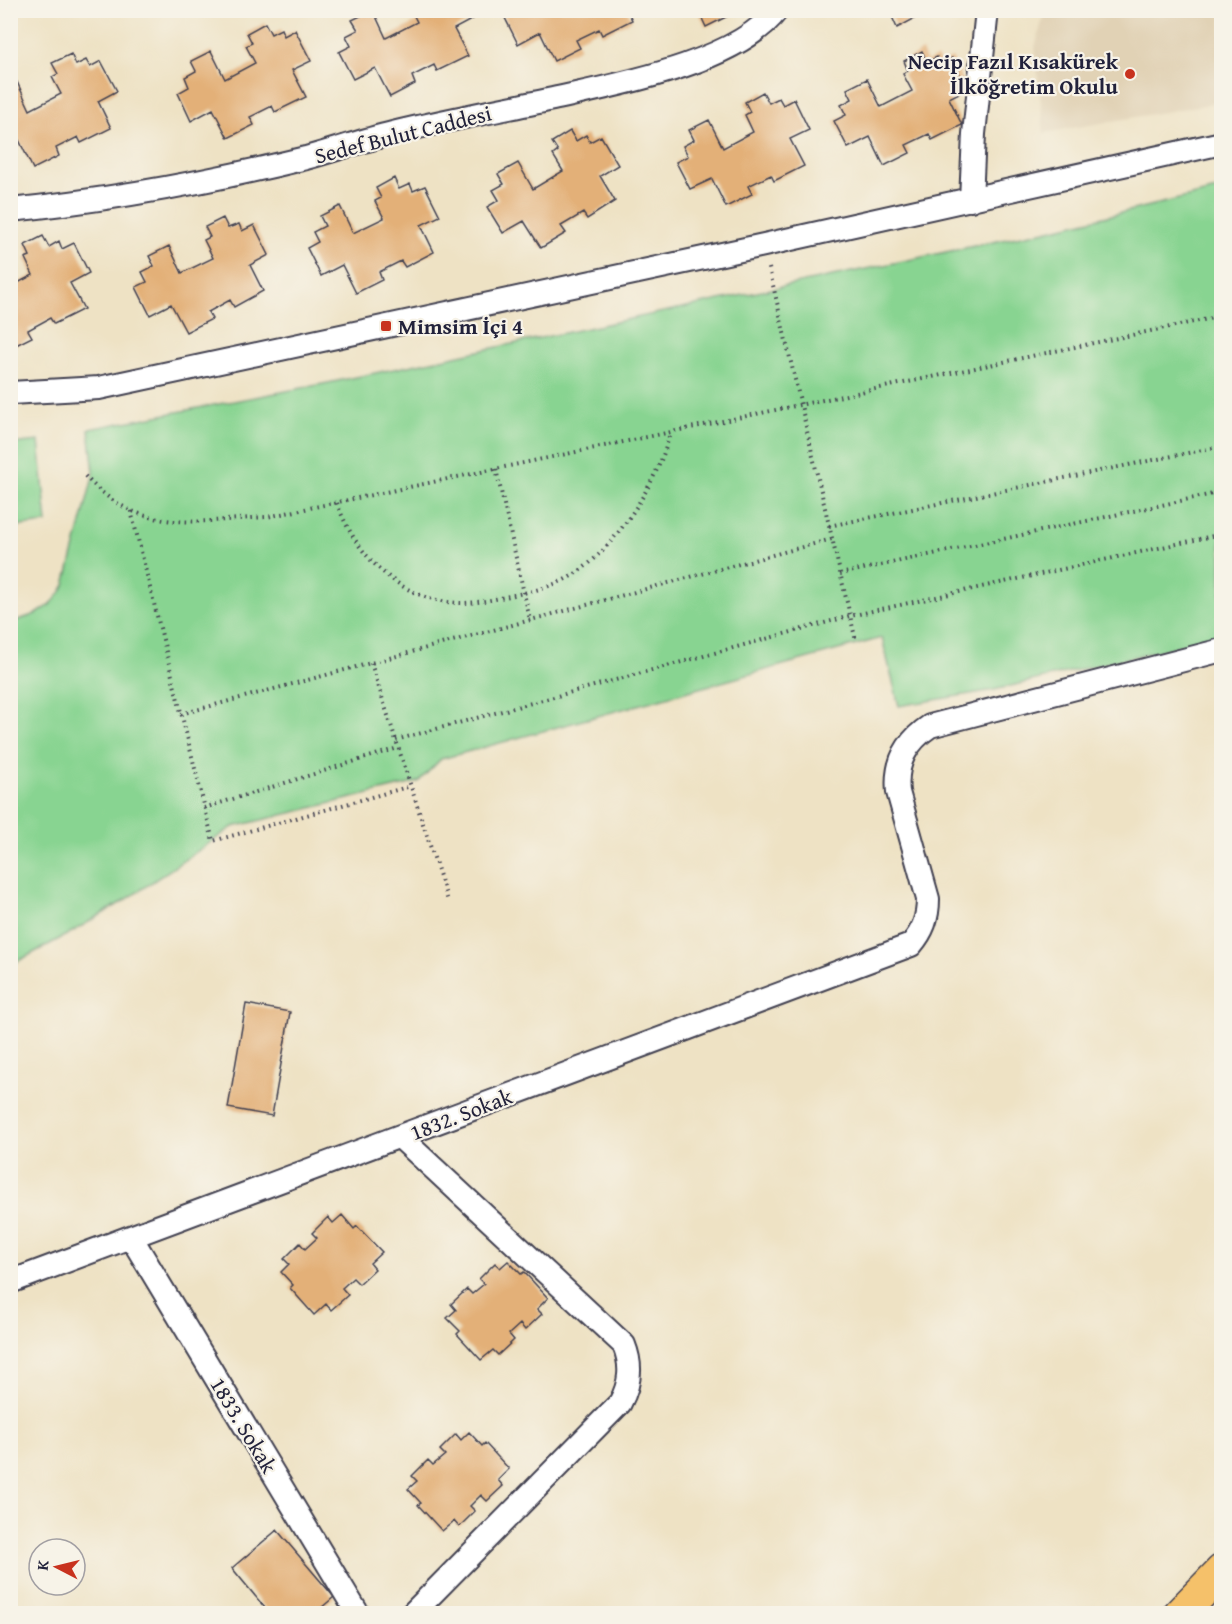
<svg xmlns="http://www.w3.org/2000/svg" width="1232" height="1624" font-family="'Gentium Book Plus',serif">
  <rect width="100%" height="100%" fill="#f7f3e8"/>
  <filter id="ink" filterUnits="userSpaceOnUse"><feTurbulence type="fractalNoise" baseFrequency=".0167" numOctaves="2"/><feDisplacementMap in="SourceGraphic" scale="12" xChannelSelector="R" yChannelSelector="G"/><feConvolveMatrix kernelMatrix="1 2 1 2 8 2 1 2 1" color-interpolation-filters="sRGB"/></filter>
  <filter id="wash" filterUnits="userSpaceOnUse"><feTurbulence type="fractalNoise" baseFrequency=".008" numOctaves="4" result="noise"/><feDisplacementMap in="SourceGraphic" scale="24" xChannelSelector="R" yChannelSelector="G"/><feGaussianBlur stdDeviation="1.35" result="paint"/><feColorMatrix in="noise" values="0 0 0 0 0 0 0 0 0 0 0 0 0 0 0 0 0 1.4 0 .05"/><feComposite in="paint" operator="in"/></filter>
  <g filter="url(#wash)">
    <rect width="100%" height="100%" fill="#eee2c4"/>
    <path fill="#e1d2b5" d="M 1045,11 L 1221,11 L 1221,102 L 1044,133 L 1035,47 Z"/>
    <path fill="#88d491" stroke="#557b66" stroke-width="1.5" d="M 1221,189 L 1221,636 L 994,690 L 899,706 L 882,638 L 441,759 L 418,782 L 233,827 L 127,899 L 72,932 L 11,965 L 11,622 C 37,615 51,610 65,585 L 94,473 L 89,429 L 328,383 L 1045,231 Z
      M 39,441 L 47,523 L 11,527 L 11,444 Z"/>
    <g id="blocks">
      <path fill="#e3b078" d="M 373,10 L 386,38 L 417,22 L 411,10 L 468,10 L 473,19 L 454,29 L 468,56 L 437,71 L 434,65 L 412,76 L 415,84 L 390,97 L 375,68 L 353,79 L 339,52 L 351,46 L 346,36 L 358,30 L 352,20 Z
        M 515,10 L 627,10 L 632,20 L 602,35 L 599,29 L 576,40 L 580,48 L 554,61 L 540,32 L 518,44 L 504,16 Z
        M 698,10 L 731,10 L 732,14 L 706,27 Z
        M 889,10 L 921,10 L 923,14 L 897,28 Z
        M 265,23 L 271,34 L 281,29 L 284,36 L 295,30 L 311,61 L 292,70 L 306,97 L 275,112 L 272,106 L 250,117 L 254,125 L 228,138 L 213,109 L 191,121 L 178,93 L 189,87 L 185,77 L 196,71 L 191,61 L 211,51 L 225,79 L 255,63 L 246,46 L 252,43 L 247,33 Z
        M 922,51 L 927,62 L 937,57 L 941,64 L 952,58 L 967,89 L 949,98 L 962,125 L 932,140 L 929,134 L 906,145 L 910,153 L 884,166 L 870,137 L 848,148 L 834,121 L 846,115 L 841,105 L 852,99 L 847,89 L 867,79 L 881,107 L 912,91 L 903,74 L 908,71 L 904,61 Z
        M 71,54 L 76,65 L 86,60 L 90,67 L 101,61 L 117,91 L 98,101 L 111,128 L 81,143 L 78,137 L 56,148 L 59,156 L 33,169 L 19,140 L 10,145 L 10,85 L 17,82 L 30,110 L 61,94 L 52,77 L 58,74 L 52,63 Z
        M 763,92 L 769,103 L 779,98 L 783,105 L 794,99 L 809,130 L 790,139 L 804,166 L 774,181 L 771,175 L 748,186 L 752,194 L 726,207 L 712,179 L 690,189 L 676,162 L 688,156 L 683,146 L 694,140 L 689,130 L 709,120 L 723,148 L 753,132 L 745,115 L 750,112 L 745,102 Z
        M 570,131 L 576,141 L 586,135 L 590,142 L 601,136 L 618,165 L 600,176 L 615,201 L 587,219 L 583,213 L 561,226 L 566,233 L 541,248 L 524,221 L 503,233 L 487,207 L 499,200 L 493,190 L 504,184 L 498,174 L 518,163 L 533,189 L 563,171 L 553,155 L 558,151 L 552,142 Z
        M 394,178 L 399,189 L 410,184 L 413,191 L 425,186 L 440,216 L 421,225 L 434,252 L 405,267 L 401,261 L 379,272 L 382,280 L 356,293 L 342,265 L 321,276 L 307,248 L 318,242 L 313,232 L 325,226 L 320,216 L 340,206 L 353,233 L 384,218 L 375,201 L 381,198 L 376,188 Z
        M 223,218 L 228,228 L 239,224 L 242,231 L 254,225 L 269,255 L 250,265 L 263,291 L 234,307 L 230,300 L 208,312 L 212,319 L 186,332 L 171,304 L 150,315 L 136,287 L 147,282 L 142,272 L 154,266 L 149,256 L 169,246 L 182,273 L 213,258 L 204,240 L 210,237 L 205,227 Z
        M 43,236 L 49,247 L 59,241 L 62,249 L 74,243 L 89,273 L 70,283 L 84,309 L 54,324 L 50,318 L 28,330 L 32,337 L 10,348 L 10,287 L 33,275 L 25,258 L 30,256 L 25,245 Z
        M 246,1004 L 290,1012 L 272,1116 L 228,1108 Z
        M 342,1215 L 354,1229 L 357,1226 L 382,1252 L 370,1263 L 375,1269 L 359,1284 L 353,1278 L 342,1288 L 348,1295 L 331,1310 L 326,1304 L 314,1315 L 290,1288 L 293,1285 L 281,1272 L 289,1264 L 284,1259 L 300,1243 L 305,1249 L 317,1238 L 312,1233 L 328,1217 L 333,1223 Z
        M 508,1261 L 521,1274 L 524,1272 L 548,1298 L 537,1309 L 542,1314 L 525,1330 L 520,1324 L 509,1334 L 514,1340 L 498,1355 L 493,1350 L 481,1360 L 457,1334 L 460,1331 L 447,1318 L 456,1310 L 451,1304 L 467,1289 L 472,1294 L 484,1284 L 479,1279 L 495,1263 L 500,1268 Z
        M 469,1432 L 482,1446 L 485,1443 L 509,1469 L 498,1480 L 503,1486 L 487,1501 L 481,1495 L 470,1506 L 475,1511 L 459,1527 L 454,1521 L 442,1531 L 418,1505 L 421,1503 L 408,1489 L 417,1481 L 412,1476 L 428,1460 L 433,1465 L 445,1455 L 440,1450 L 456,1434 L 461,1440 Z
        M 277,1530 L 334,1597 L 314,1614 L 270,1614 L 232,1568 Z"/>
    </g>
  </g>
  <g filter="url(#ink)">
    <use href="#blocks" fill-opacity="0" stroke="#413f50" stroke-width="1.5"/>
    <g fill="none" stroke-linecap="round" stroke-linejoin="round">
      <g stroke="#413f50" stroke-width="26">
        <path id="minor" d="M 971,200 L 974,134 L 987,10
          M 10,210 C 110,200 208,182 306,158 C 335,150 364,140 393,133 C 446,120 500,110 553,99 C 616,85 737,63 777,10
          M 10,393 L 99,388 L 764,245 L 1222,143
          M 400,1137 L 624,1345 C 632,1365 631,1383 620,1403 L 412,1614
          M 131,1237 L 358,1614
          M 10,1282 L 911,945 C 923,931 928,918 928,899 L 898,792 C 895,763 906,742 930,726 L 1222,650"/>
      </g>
      <g stroke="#413f50" stroke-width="36">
        <path id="trunk" d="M 1180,1614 L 1222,1571"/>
      </g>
      <path stroke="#413f50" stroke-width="4" stroke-dasharray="1.5 4.5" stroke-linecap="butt" d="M 769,268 L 856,641
        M 496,469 L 530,620
        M 85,476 C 140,536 195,521 267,517 L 1222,316
        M 337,503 C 356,556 400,601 460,603 C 479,603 496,599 514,595 C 539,590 562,584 582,569 C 618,543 661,476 670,432
        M 131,511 L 213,841 L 411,786
        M 829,526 L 1222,446
        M 840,574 L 1222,492
        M 371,663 L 448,901
        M 181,714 L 832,539
        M 396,740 L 850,616 L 1222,534
        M 204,808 L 398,748"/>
      <use href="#minor" stroke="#fff" stroke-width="22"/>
      <use href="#trunk" stroke="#f5c16b" stroke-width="33"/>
    </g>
  </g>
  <g fill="#c8321e" stroke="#f7f3e8" stroke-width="2">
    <circle cx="1130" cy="74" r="6"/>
    <rect x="380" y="320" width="12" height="12" rx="3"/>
  </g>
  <g text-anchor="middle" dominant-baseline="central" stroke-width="4.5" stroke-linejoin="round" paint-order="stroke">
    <g font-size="22" font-weight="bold" fill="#22223b" stroke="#f7f3e8" text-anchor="end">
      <text x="1118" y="61">Necip Fazıl Kısakürek<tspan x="1118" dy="25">İlköğretim Okulu</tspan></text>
      <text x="398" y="326" text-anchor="start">Mimsim İçi 4</text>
    </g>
    <g font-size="22" fill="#22223b" stroke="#f7f3e8">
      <text transform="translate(403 134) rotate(-14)">Sedef Bulut Caddesi</text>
      <text transform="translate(461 1114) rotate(-21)">1832. Sokak</text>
      <text transform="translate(244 1425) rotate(59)">1833. Sokak</text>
    </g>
  </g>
  <rect width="1232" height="1624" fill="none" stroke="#f7f3e8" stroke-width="36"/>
  <g transform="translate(57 1567) rotate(277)"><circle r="28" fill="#f7f3e8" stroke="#a29fa3" stroke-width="1.5"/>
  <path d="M0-4.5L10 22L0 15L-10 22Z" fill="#c8321e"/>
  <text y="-9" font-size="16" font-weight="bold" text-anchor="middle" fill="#22223b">K</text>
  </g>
</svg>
